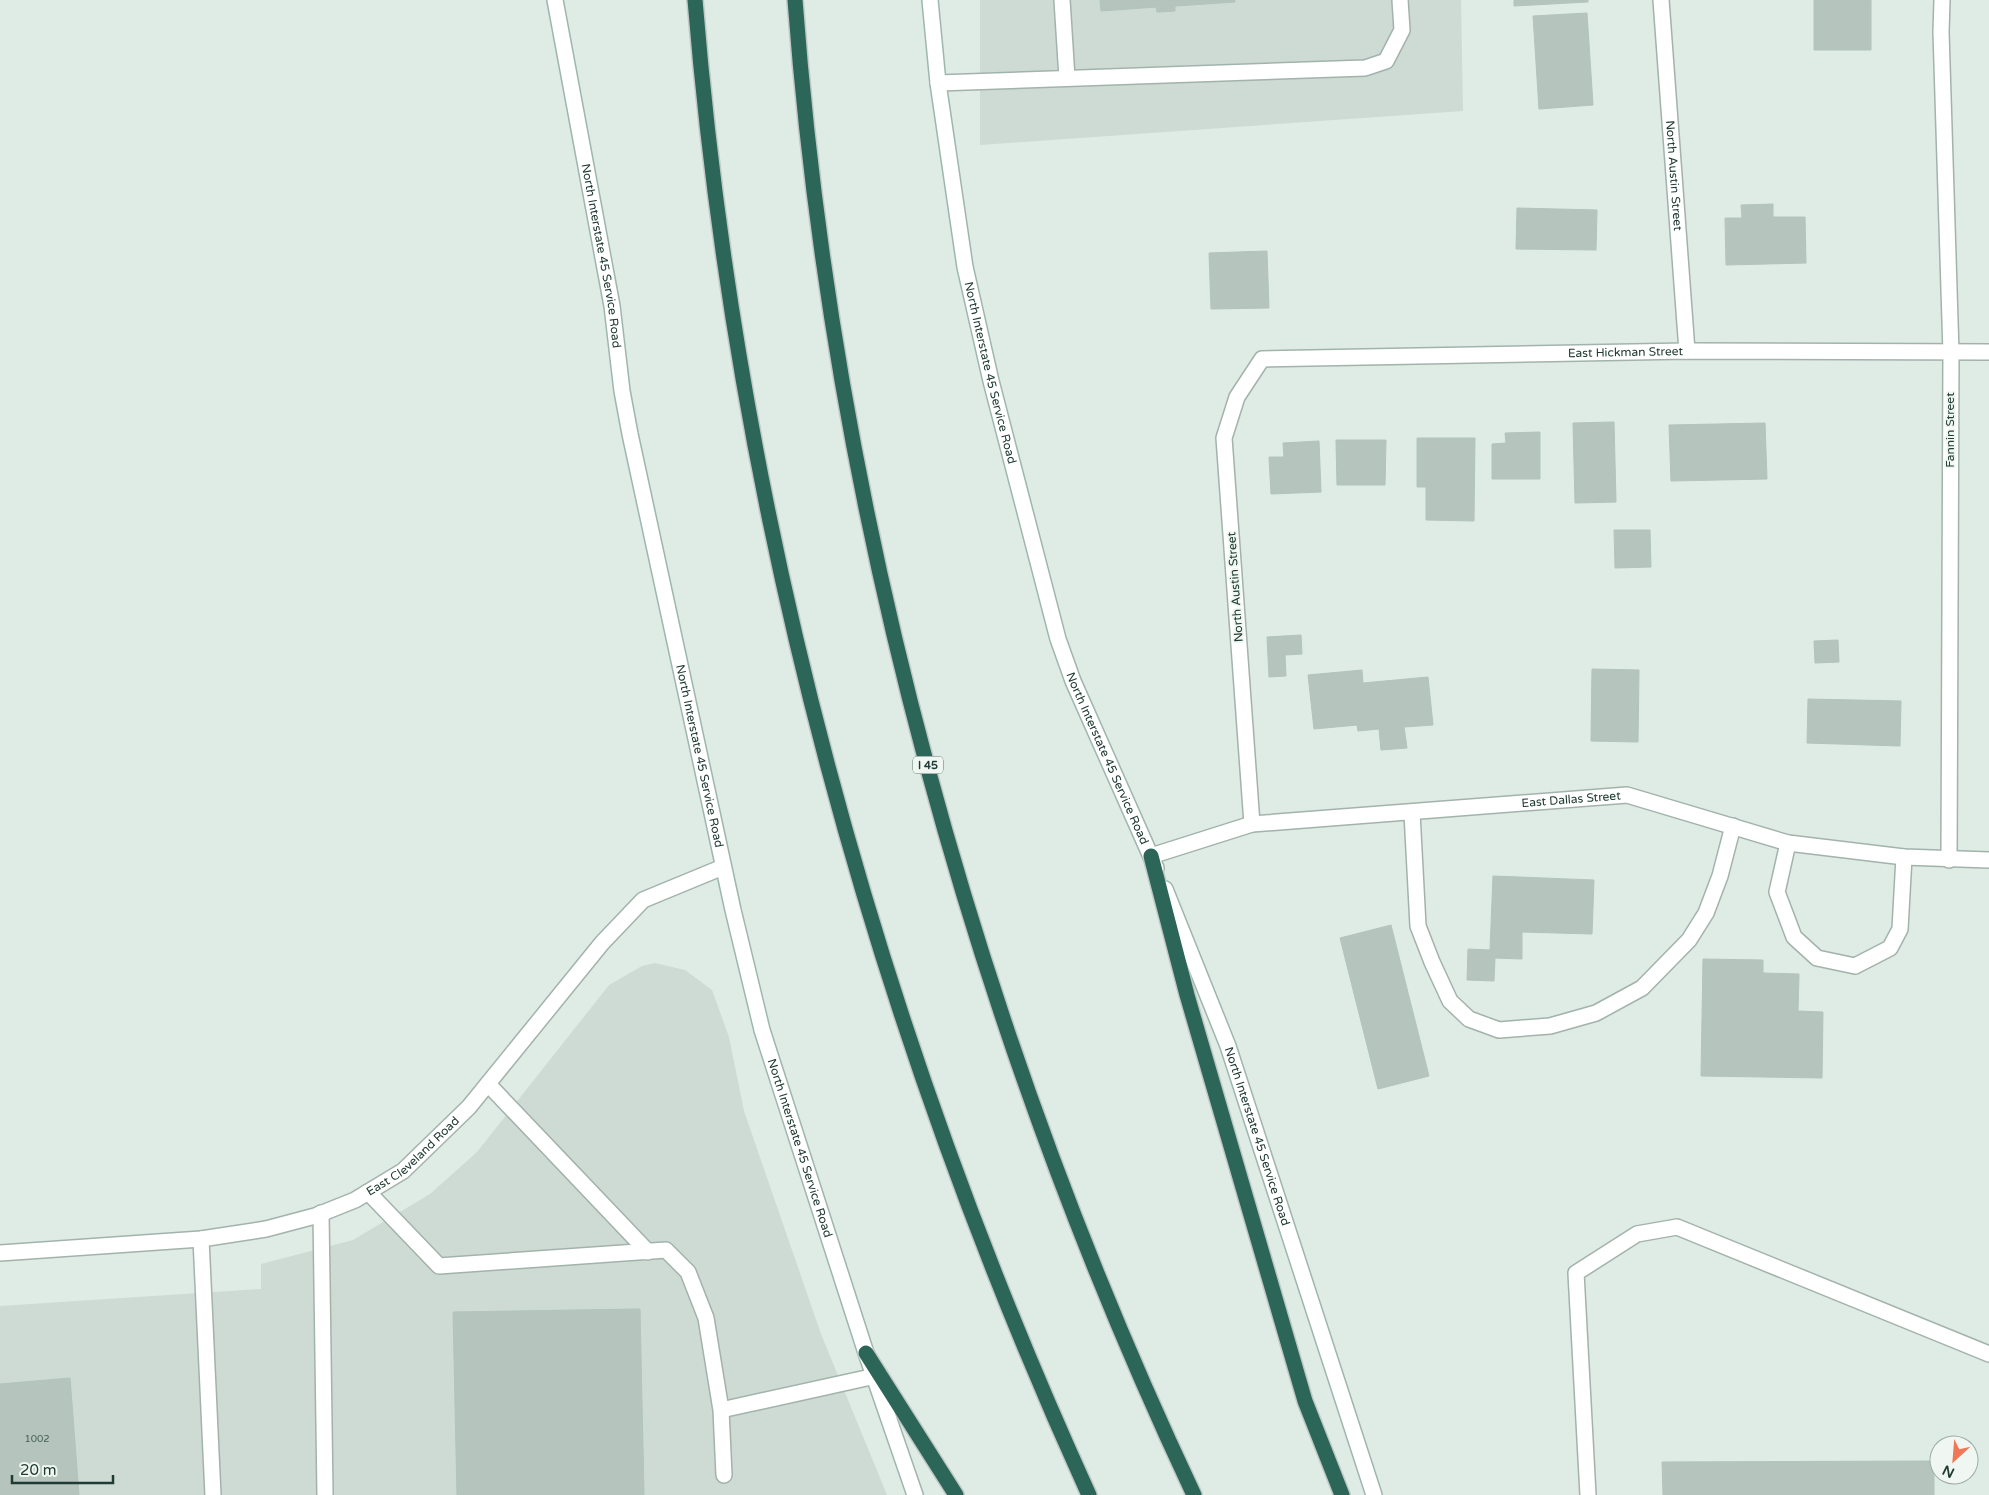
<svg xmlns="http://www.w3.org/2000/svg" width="1989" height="1495" font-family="'Varela Round',sans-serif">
  <rect width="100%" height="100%" fill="#dfebe5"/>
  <path fill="#cedad4" d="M 980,0 L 1461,0 L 1463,111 L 980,145 Z
    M 655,963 L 685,970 L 712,990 L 729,1037 L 744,1111 L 821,1334 L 887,1495 L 0,1495 L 0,1306 L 261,1289 L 261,1264 L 353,1240 L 430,1194 L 477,1152 L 609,985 L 642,966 Z"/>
  <path fill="#b5c5be" stroke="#b2c4bc" d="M 1100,0 L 1235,0 L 1235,2 L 1175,6 L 1175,11 L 1157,12 L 1156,7 L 1101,11 Z
    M 1514,0 L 1588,0 L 1588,2 L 1514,6 Z
    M 1814,0 L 1871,0 L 1871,50 L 1814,50 Z
    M 1587,13 L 1593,105 L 1539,109 L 1533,16 Z
    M 1773,204 L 1773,217 L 1805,217 L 1806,263 L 1726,265 L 1725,218 L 1742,218 L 1741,205 Z
    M 1517,208 L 1597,210 L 1596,250 L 1516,249 Z
    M 1267,251 L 1269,308 L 1211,309 L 1209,253 Z
    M 1614,422 L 1616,502 L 1575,503 L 1573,423 Z
    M 1765,423 L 1767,479 L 1671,481 L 1669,425 Z
    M 1540,432 L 1540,479 L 1492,479 L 1492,444 L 1506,443 L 1505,433 Z
    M 1417,438 L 1475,438 L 1474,521 L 1426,520 L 1426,487 L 1417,487 Z
    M 1336,440 L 1386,440 L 1385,485 L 1337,485 Z
    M 1319,441 L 1321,492 L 1271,494 L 1269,457 L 1284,457 L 1283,443 Z
    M 1614,530 L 1650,530 L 1651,567 L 1615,568 Z
    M 1301,635 L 1302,654 L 1285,655 L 1286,676 L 1269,677 L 1267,637 Z
    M 1838,640 L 1839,662 L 1815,663 L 1814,641 Z
    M 1592,669 L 1639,670 L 1638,742 L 1591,741 Z
    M 1362,670 L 1363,683 L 1428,677 L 1433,725 L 1404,727 L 1407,748 L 1381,750 L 1379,729 L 1358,731 L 1357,725 L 1314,729 L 1308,675 Z
    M 1808,699 L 1901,701 L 1900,746 L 1807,743 Z
    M 1493,876 L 1594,880 L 1592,934 L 1522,932 L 1522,959 L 1495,958 L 1494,981 L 1467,980 L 1468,949 L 1490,950 Z
    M 1391,925 L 1429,1076 L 1378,1089 L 1340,938 Z
    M 1703,959 L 1763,960 L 1763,973 L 1799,974 L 1798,1011 L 1823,1012 L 1822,1078 L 1701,1076 Z
    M 640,1309 L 644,1495 L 457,1495 L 453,1312 Z
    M 70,1378 L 79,1495 L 0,1495 L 0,1384 Z
    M 1934,1461 L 1934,1495 L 1663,1495 L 1662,1462 Z"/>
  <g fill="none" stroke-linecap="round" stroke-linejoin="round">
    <g stroke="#a2b3ac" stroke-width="18">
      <path id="service" d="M 1062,0 L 1067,78
        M 938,83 L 1365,68 L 1386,61 L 1402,30 L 1400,0
        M 1412,813 L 1418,926 L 1432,962 L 1450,1001 L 1469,1019 L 1499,1030 L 1550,1026 L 1596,1013 L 1642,988 L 1689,940 L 1706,913 L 1720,876 L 1733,826
        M 1788,843 L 1777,892 L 1794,937 L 1817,958 L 1855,966 L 1890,948 L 1900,929 L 1904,857
        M 488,1084 L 648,1252
        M 368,1192 L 439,1266 L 666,1250 L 688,1272 L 706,1318 L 721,1410 L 724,1475
        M 321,1213 L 325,1495
        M 201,1239 L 213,1495
        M 721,1410 L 880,1375
        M 1588,1495 L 1576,1273 L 1637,1234 L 1677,1227 L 1989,1354"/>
    </g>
    <g stroke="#a2b3ac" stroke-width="18">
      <g id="minor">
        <path id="s1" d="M 1661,0 L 1687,351"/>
        <path d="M 1942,0 L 1941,32 L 1951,353 L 1949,860"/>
        <path id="s2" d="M 1252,824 L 1224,438 L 1237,397 L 1262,359 L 1687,351 L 1989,352"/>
        <path id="s3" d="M 1151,856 L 1252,824 L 1627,795 L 1788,843 L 1904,857 L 1989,860"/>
        <path id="s4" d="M 0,1253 L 201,1239 L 266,1229 L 315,1216 L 355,1200 L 403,1171 L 469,1107 L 602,943 L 643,900 L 723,867"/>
      </g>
    </g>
    <g stroke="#9eb6ad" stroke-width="18">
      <g id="secondary">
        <path id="s5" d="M 555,0 L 612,306 L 622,391 L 630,434 L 733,910 L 762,1030 L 866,1353 L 915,1495"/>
        <path id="s6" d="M 930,0 L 938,83 L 965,267 L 991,381 L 1058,639 L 1073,681 L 1156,868"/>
        <path id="s7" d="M 1165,889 L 1228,1046 L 1374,1495"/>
      </g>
    </g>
    <g stroke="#c1c8c6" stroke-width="18">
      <path id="motorway" d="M 695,0 C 737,516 875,1025 1089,1495
        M 795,0 C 833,511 976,1032 1194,1495
        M 1151,856 L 1187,995 L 1305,1401 L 1342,1495
        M 866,1353 L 956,1495"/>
    </g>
    <use href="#service" stroke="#fff" stroke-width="15"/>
    <use href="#minor" stroke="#fff" stroke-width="15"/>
    <use href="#secondary" stroke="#fff" stroke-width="15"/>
    <use href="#motorway" stroke="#2c6659" stroke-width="15"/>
  </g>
  <g text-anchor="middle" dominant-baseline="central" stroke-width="4" stroke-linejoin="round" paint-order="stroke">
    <g font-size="10" fill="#455e56">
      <text x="37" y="1439">1002</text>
    </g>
    <rect fill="#f0f7f3" stroke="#5e736d" stroke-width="1" x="913" y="756.5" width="30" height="17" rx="4"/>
    <g font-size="11" font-weight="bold" fill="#203b33">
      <text x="928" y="765">I 45</text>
    </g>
    <g font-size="12" fill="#203b33" stroke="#f0f7f3">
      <text stroke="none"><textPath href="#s1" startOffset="176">North Austin Street</textPath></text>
      <text stroke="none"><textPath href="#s5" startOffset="260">North Interstate 45 Service Road</textPath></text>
      <text stroke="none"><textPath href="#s2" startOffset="839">East Hickman Street</textPath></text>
      <text stroke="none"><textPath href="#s6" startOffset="378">North Interstate 45 Service Road</textPath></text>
      <text transform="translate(1950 430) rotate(-90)">Fannin Street</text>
      <text transform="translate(1235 587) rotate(-94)">North Austin Street</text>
      <text stroke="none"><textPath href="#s5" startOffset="770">North Interstate 45 Service Road</textPath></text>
      <text stroke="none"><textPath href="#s6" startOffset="782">North Interstate 45 Service Road</textPath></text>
      <text stroke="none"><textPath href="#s3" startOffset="426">East Dallas Street</textPath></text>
      <text stroke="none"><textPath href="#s7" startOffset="264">North Interstate 45 Service Road</textPath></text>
      <text stroke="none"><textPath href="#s5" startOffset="1175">North Interstate 45 Service Road</textPath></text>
      <text stroke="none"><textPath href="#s4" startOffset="434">East Cleveland Road</textPath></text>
    </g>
  </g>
  <g transform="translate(1954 1460) rotate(206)"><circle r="24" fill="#f0f7f3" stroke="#9daca6"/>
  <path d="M0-4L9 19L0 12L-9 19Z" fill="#f17757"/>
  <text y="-8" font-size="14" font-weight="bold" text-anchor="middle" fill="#203b33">N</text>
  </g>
  <path d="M12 1475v8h101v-8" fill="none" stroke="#203b33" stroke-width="2.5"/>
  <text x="20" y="1475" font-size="15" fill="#203b33" stroke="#f0f7f3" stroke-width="4" paint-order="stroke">20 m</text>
</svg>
